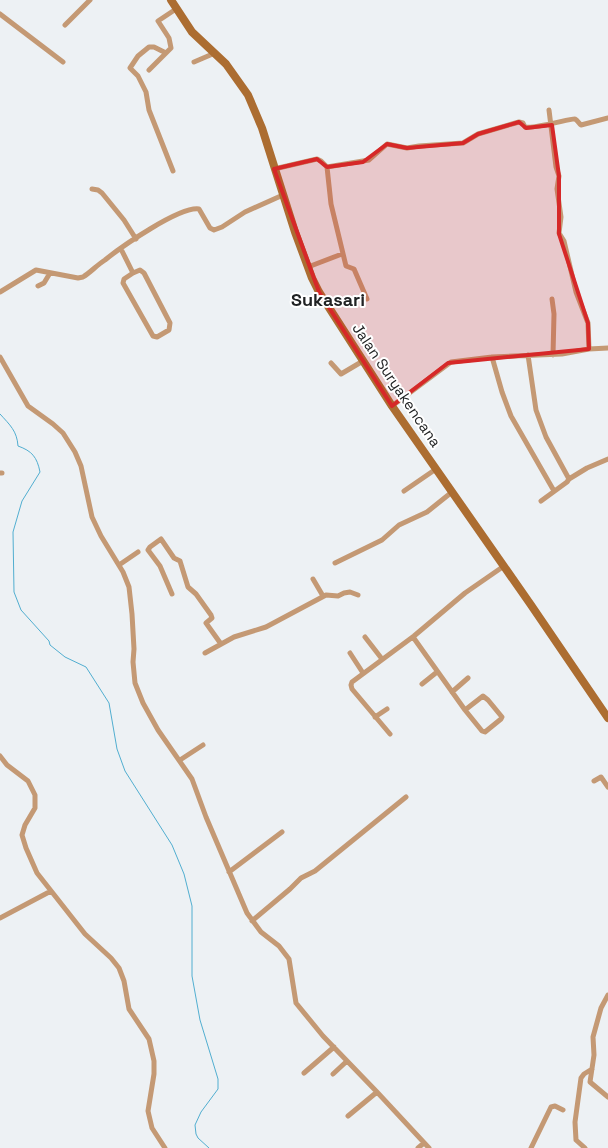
<svg xmlns="http://www.w3.org/2000/svg" width="608" height="1148" font-family="'Space Grotesk',sans-serif">
  <rect width="100%" height="100%" fill="#edf1f4"/>
  <g fill="none" stroke-linecap="round" stroke-linejoin="round">
    <path stroke="#51aed0" stroke-width="1" d="M 0,414 C 10,425 17,431 18,446 C 32,451 37,457 40,472 L 22,501 L 13,532 L 14,592 L 21,610 L 49,641 L 50,645 L 65,657 L 86,667 L 109,703 L 117,749 L 125,771 L 172,845 L 184,874 L 192,906 L 192,976 L 200,1020 L 218,1079 L 218,1089 L 201,1112 L 195,1125 L 196,1134 L 198,1138 L 209,1148"/>
    <path stroke="#c49974" stroke-width="5" d="M 0,14 L 63,62
      M 65,25 L 90,0
      M 194,62 L 215,53
      M 149,70 L 166,53
      M 549,110 L 556,167 L 559,176 L 557,189 L 561,217 L 559,233 L 564,241 L 576,292 L 588,323 L 589,349
      M 327,167 L 331,204 L 346,266 L 354,269 L 367,299
      M 274,169 L 317,159 L 321,161 L 327,167 L 369,160 L 387,144 L 407,148 L 419,146 L 463,143 L 478,134 L 519,122 L 523,123 L 525,127 C 536,129 572,118 575,119 C 577,120 579,123 581,125 L 608,118
      M 173,171 L 149,110 L 146,92 L 138,76 L 130,68 L 138,56 L 149,47 L 154,47 L 166,53 L 171,48 L 169,38 L 158,21 L 176,9
      M 92,189 L 98,190 L 102,193 L 124,220 L 136,239
      M 121,249 L 133,273 L 140,270 L 144,273 L 170,323 L 169,330 L 157,337 L 153,336 L 123,283 L 124,279 L 133,273
      M 308,267 L 342,254
      M 38,286 L 44,283 L 50,273
      M 0,292 L 36,270 L 78,278 L 83,277 C 91,272 97,265 105,260 C 121,247 180,206 199,209 L 210,228 L 214,230 L 222,227 L 245,212 L 283,195
      M 552,299 L 554,314 L 553,355
      M 528,355 L 536,410 L 546,437 L 569,479 L 567,482 L 541,501
      M 0,357 L 28,406 L 53,424 L 63,433 L 75,452 L 81,466 L 92,517 L 101,536 L 123,572 L 129,587 L 132,614 L 134,649 L 133,662 L 135,683 L 143,703 L 158,730 L 192,779 L 206,817 L 247,913 L 261,932 L 279,946 L 289,959 L 296,1003 L 323,1036 L 377,1092 L 429,1148
      M 492,357 L 502,392 L 511,416 L 554,491
      M 331,363 L 341,374 L 363,361
      M 392,406 L 451,362 L 492,357 L 562,354 L 589,349 L 608,348
      M 0,473 L 2,473
      M 569,479 L 587,468 L 608,459
      M 404,491 L 436,469
      M 335,563 L 382,540 L 399,525 L 427,512 L 452,492
      M 119,565 L 138,552
      M 313,579 L 323,596
      M 172,594 L 160,566 L 148,550 L 150,547 L 161,539 L 174,558 L 180,561 L 188,587 L 196,594 L 211,615 L 212,618 L 206,623 L 221,644
      M 365,637 L 382,659
      M 413,637 L 465,710 L 482,731 L 485,732 L 501,719 L 502,717 L 488,700 L 483,696 L 465,710
      M 205,653 L 234,637 L 266,627 L 326,595 L 338,596 L 344,593 L 350,592 L 358,595
      M 350,653 L 363,673
      M 422,684 L 437,672
      M 452,692 L 468,678
      M 375,717 L 387,709
      M 390,734 L 352,689 L 351,685 L 352,682 L 414,636 L 465,593 L 504,566
      M 0,756 L 7,765 L 28,781 L 35,795 L 35,808 L 25,825 L 22,835 L 26,848 L 37,873 L 85,934 L 111,958 L 119,968 L 124,981 L 129,1009 L 149,1039 L 154,1061 L 154,1074 L 148,1111 L 152,1128 L 165,1148
      M 180,760 L 203,745
      M 594,781 L 601,777 L 608,787
      M 229,872 L 282,832
      M 0,918 L 51,891
      M 252,921 L 290,889 L 301,878 L 315,871 L 406,797
      M 608,995 L 601,1008 L 593,1037 L 594,1055 L 590,1082 L 608,1097
      M 304,1073 L 334,1047
      M 333,1074 L 347,1061
      M 348,1116 L 377,1092
      M 418,1148 L 424,1143
      M 531,1148 L 551,1107 L 555,1106 L 563,1110
      M 585,1148 L 576,1140 L 575,1122 L 581,1078 L 584,1074 L 592,1069"/>
    <path stroke="#ac6d31" stroke-width="8" d="M 171,0 L 192,32 L 226,64 L 248,95 L 262,128 L 295,232 L 312,278 L 319,292 L 392,406 L 531,605 L 608,718"/>
  </g>
  <path fill="#d62828" fill-opacity="0.2" stroke="#d62828" stroke-width="4" stroke-linejoin="round" d="M 519,122 L 526,128 L 552,125 L 559,176 L 559,234 L 588,323 L 589,349 L 448,363 L 392,406 L 319,292 L 274,169 L 317,159 L 327,167 L 363,162 L 387,144 L 407,148 L 463,143 L 478,134 Z"/>
  <g text-anchor="middle" dominant-baseline="central" stroke-width="4" stroke-linejoin="round" paint-order="stroke">
    <g font-size="15" fill="#202223" stroke="#fff">
      <text transform="translate(397 385) rotate(56)">Jalan Suryakencana</text>
    </g>
    <g font-size="18" font-weight="bold" fill="#202223" stroke="#fff">
      <text x="328" y="299">Sukasari</text>
    </g>
  </g>
</svg>
